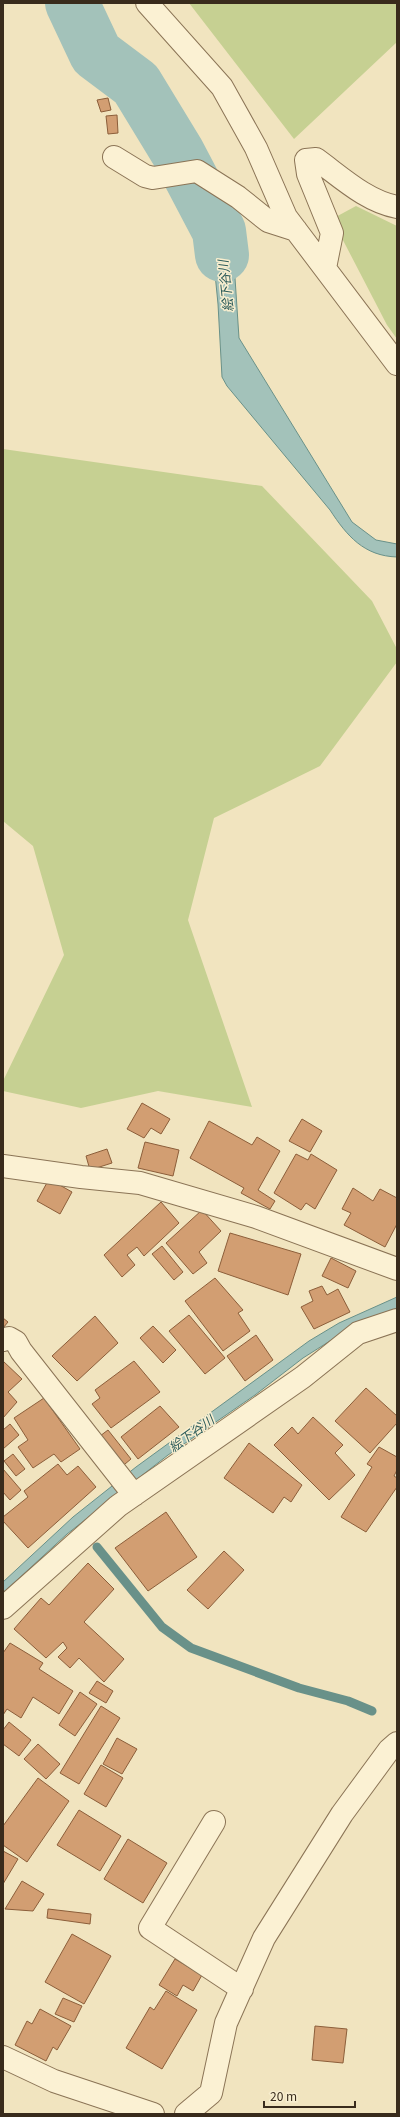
<svg xmlns="http://www.w3.org/2000/svg" width="400" height="2117" font-family="Georgia,'Noto Sans JP',serif">
  <rect width="100%" height="100%" fill="#f1e4bf"/>
  <path fill="#c6d092" d="M 189,3 L 397,3 L 397,42 L 294,139 Z
    M 356,206 L 397,226 L 397,339 L 387,325 L 332,219 Z
    M 3,449 L 262,486 L 372,601 L 397,649 L 397,662 L 320,766 L 214,818 L 188,920 L 252,1107 L 158,1091 L 81,1108 L 3,1091 L 3,1081 L 64,955 L 33,846 L 3,821 Z"/>
  <path fill="#a3c2ba" stroke="#699189" d="M 197,186 L 220,216 L 231,243 L 235,278 L 239,338 L 352,522 L 376,540 L 397,544 L 397,557 C 364,556 347,536 330,510 L 227,386 L 222,377 L 218,304 L 210,223 L 205,210 L 187,189 Z
    M 397,1297 L 397,1308 L 341,1334 L 303,1358 L 255,1395 L 168,1455 L 67,1534 L 3,1593 L 3,1582 L 73,1517 L 136,1467 L 309,1341 L 339,1323 Z"/>
  <g fill="none" stroke-linecap="round" stroke-linejoin="round">
    <path stroke="#699189" stroke-width="9" d="M 97,1547 L 162,1627 L 191,1648 L 299,1688 L 348,1701 L 372,1711"/>
    <path stroke="#a3c2ba" stroke-width="54" d="M 72,3 L 96,54 L 136,84 L 178,153 L 219,231 L 222,255"/>
  </g>
  <path fill="#d29e72" stroke="#8c5e3a" d="M 108,98 L 111,110 L 101,112 L 97,100 Z
    M 117,115 L 118,133 L 108,134 L 106,116 Z
    M 142,1103 L 170,1119 L 161,1134 L 151,1128 L 144,1138 L 127,1129 Z
    M 302,1119 L 322,1131 L 310,1152 L 289,1141 Z
    M 209,1121 L 252,1145 L 257,1137 L 280,1151 L 258,1190 L 275,1201 L 270,1209 L 241,1193 L 244,1188 L 190,1158 Z
    M 145,1142 L 179,1150 L 173,1176 L 138,1168 Z
    M 107,1149 L 112,1163 L 90,1170 L 86,1156 Z
    M 296,1154 L 308,1160 L 311,1154 L 337,1170 L 315,1209 L 306,1203 L 301,1210 L 274,1193 Z
    M 49,1179 L 72,1192 L 60,1214 L 37,1201 Z
    M 353,1188 L 373,1201 L 380,1189 L 397,1198 L 397,1224 L 385,1247 L 344,1225 L 351,1213 L 342,1209 Z
    M 161,1202 L 179,1223 L 144,1256 L 137,1247 L 127,1255 L 135,1265 L 122,1277 L 104,1255 Z
    M 202,1210 L 221,1231 L 199,1252 L 207,1263 L 193,1274 L 166,1243 Z
    M 230,1233 L 301,1254 L 288,1295 L 218,1271 Z
    M 162,1246 L 183,1272 L 174,1280 L 152,1254 Z
    M 331,1258 L 356,1271 L 348,1288 L 322,1276 Z
    M 215,1278 L 243,1310 L 238,1313 L 250,1331 L 223,1351 L 185,1301 Z
    M 322,1286 L 327,1295 L 338,1289 L 350,1312 L 314,1329 L 301,1307 L 313,1301 L 309,1291 Z
    M 189,1315 L 225,1358 L 205,1374 L 169,1331 Z
    M 95,1316 L 118,1343 L 77,1381 L 52,1356 Z
    M 3,1318 L 8,1322 L 3,1328 Z
    M 153,1326 L 176,1350 L 163,1363 L 140,1338 Z
    M 256,1335 L 273,1360 L 245,1381 L 227,1356 Z
    M 3,1361 L 22,1379 L 8,1392 L 17,1402 L 3,1418 Z
    M 134,1361 L 160,1392 L 111,1428 L 92,1404 L 100,1398 L 95,1390 Z
    M 366,1388 L 397,1416 L 397,1423 L 370,1453 L 335,1421 Z
    M 44,1398 L 80,1449 L 61,1462 L 54,1454 L 33,1468 L 18,1447 L 28,1440 L 14,1418 Z
    M 160,1406 L 179,1427 L 138,1459 L 121,1437 Z
    M 313,1417 L 343,1445 L 335,1453 L 355,1475 L 329,1500 L 274,1445 L 292,1427 L 298,1434 Z
    M 10,1424 L 19,1435 L 3,1449 L 3,1430 Z
    M 108,1430 L 131,1459 L 119,1469 L 96,1439 Z
    M 249,1443 L 302,1485 L 291,1502 L 284,1497 L 273,1513 L 224,1478 Z
    M 379,1447 L 397,1457 L 397,1470 L 394,1476 L 397,1478 L 397,1487 L 366,1532 L 341,1517 L 372,1467 L 367,1464 Z
    M 13,1454 L 25,1469 L 16,1476 L 4,1461 Z
    M 58,1464 L 67,1475 L 78,1466 L 96,1487 L 28,1548 L 3,1521 L 3,1517 L 28,1497 L 24,1491 Z
    M 3,1469 L 21,1490 L 10,1500 L 3,1492 Z
    M 166,1512 L 197,1557 L 148,1591 L 115,1548 Z
    M 224,1551 L 244,1570 L 208,1609 L 187,1590 Z
    M 88,1563 L 114,1589 L 84,1622 L 124,1659 L 104,1682 L 79,1658 L 70,1668 L 58,1657 L 67,1648 L 63,1642 L 46,1658 L 14,1629 L 41,1598 L 49,1605 Z
    M 10,1643 L 43,1663 L 39,1669 L 73,1691 L 59,1714 L 33,1697 L 21,1718 L 7,1709 L 3,1715 L 3,1653 Z
    M 97,1681 L 113,1691 L 106,1703 L 89,1693 Z
    M 80,1692 L 97,1704 L 75,1736 L 59,1725 Z
    M 101,1706 L 120,1718 L 79,1784 L 60,1773 Z
    M 9,1722 L 31,1740 L 19,1756 L 3,1744 L 3,1730 Z
    M 117,1738 L 137,1749 L 122,1774 L 103,1764 Z
    M 38,1744 L 60,1764 L 46,1779 L 24,1759 Z
    M 101,1765 L 123,1778 L 106,1807 L 84,1794 Z
    M 38,1778 L 69,1801 L 27,1862 L 3,1845 L 3,1826 Z
    M 79,1810 L 121,1836 L 100,1871 L 57,1845 Z
    M 128,1839 L 167,1863 L 143,1903 L 104,1879 Z
    M 3,1851 L 18,1859 L 3,1884 Z
    M 22,1881 L 44,1894 L 33,1911 L 5,1909 Z
    M 48,1909 L 91,1914 L 90,1924 L 47,1918 Z
    M 72,1934 L 111,1956 L 84,2004 L 45,1982 Z
    M 175,1959 L 202,1975 L 193,1991 L 183,1985 L 177,1996 L 159,1985 Z
    M 166,1991 L 197,2010 L 162,2069 L 126,2048 L 150,2007 L 154,2010 Z
    M 63,1998 L 82,2006 L 74,2022 L 55,2014 Z
    M 40,2009 L 71,2026 L 57,2050 L 53,2047 L 46,2061 L 15,2045 L 27,2021 L 32,2024 Z
    M 315,2026 L 347,2029 L 343,2063 L 312,2060 Z"/>
  <g fill="none" stroke-linecap="round" stroke-linejoin="round">
    <g stroke="#8b7456" stroke-width="24">
      <path id="minor" d="M 147,3 L 222,87 L 256,148 L 286,217 L 397,364
        M 114,157 L 145,176 L 153,178 L 197,171 L 238,197 L 268,221 L 296,230
        M 325,268 L 332,233 L 308,174 L 306,160 L 316,159 C 341,177 366,201 397,207
        M 3,1166 L 81,1177 L 140,1183 L 256,1217 L 397,1269
        M 3,1340 L 9,1338 L 16,1342 L 21,1351 L 134,1495
        M 3,1608 L 118,1506 L 303,1377 L 358,1333 L 397,1320
        M 214,1822 L 150,1928 L 242,1989
        M 3,2057 L 54,2081 L 153,2114
        M 186,2114 L 211,2093 L 226,2023 L 264,1938 L 342,1814 L 389,1750 L 397,1743"/>
    </g>
    <use href="#minor" stroke="#fbf1d3" stroke-width="22"/>
  </g>
  <g text-anchor="middle" dominant-baseline="central" stroke-width="3" stroke-linejoin="round" paint-order="stroke">
    <g font-size="13" font-style="italic" fill="#2a5a59" stroke="#f8eecf">
      <text transform="translate(225 286) rotate(-96)">絵下谷川</text>
      <text transform="translate(191 1433) rotate(-36)">絵下谷川</text>
    </g>
  </g>
  <rect width="400" height="2117" fill="none" stroke="#392b1c" stroke-width="8"/>
  <path d="M264 2101v6h91v-6" fill="none" stroke="#392b1c" stroke-width="2"/>
  <text x="270" y="2101" font-size="12" fill="#392b1c" stroke="#f8eecf" stroke-width="3" paint-order="stroke">20 m</text>
</svg>
